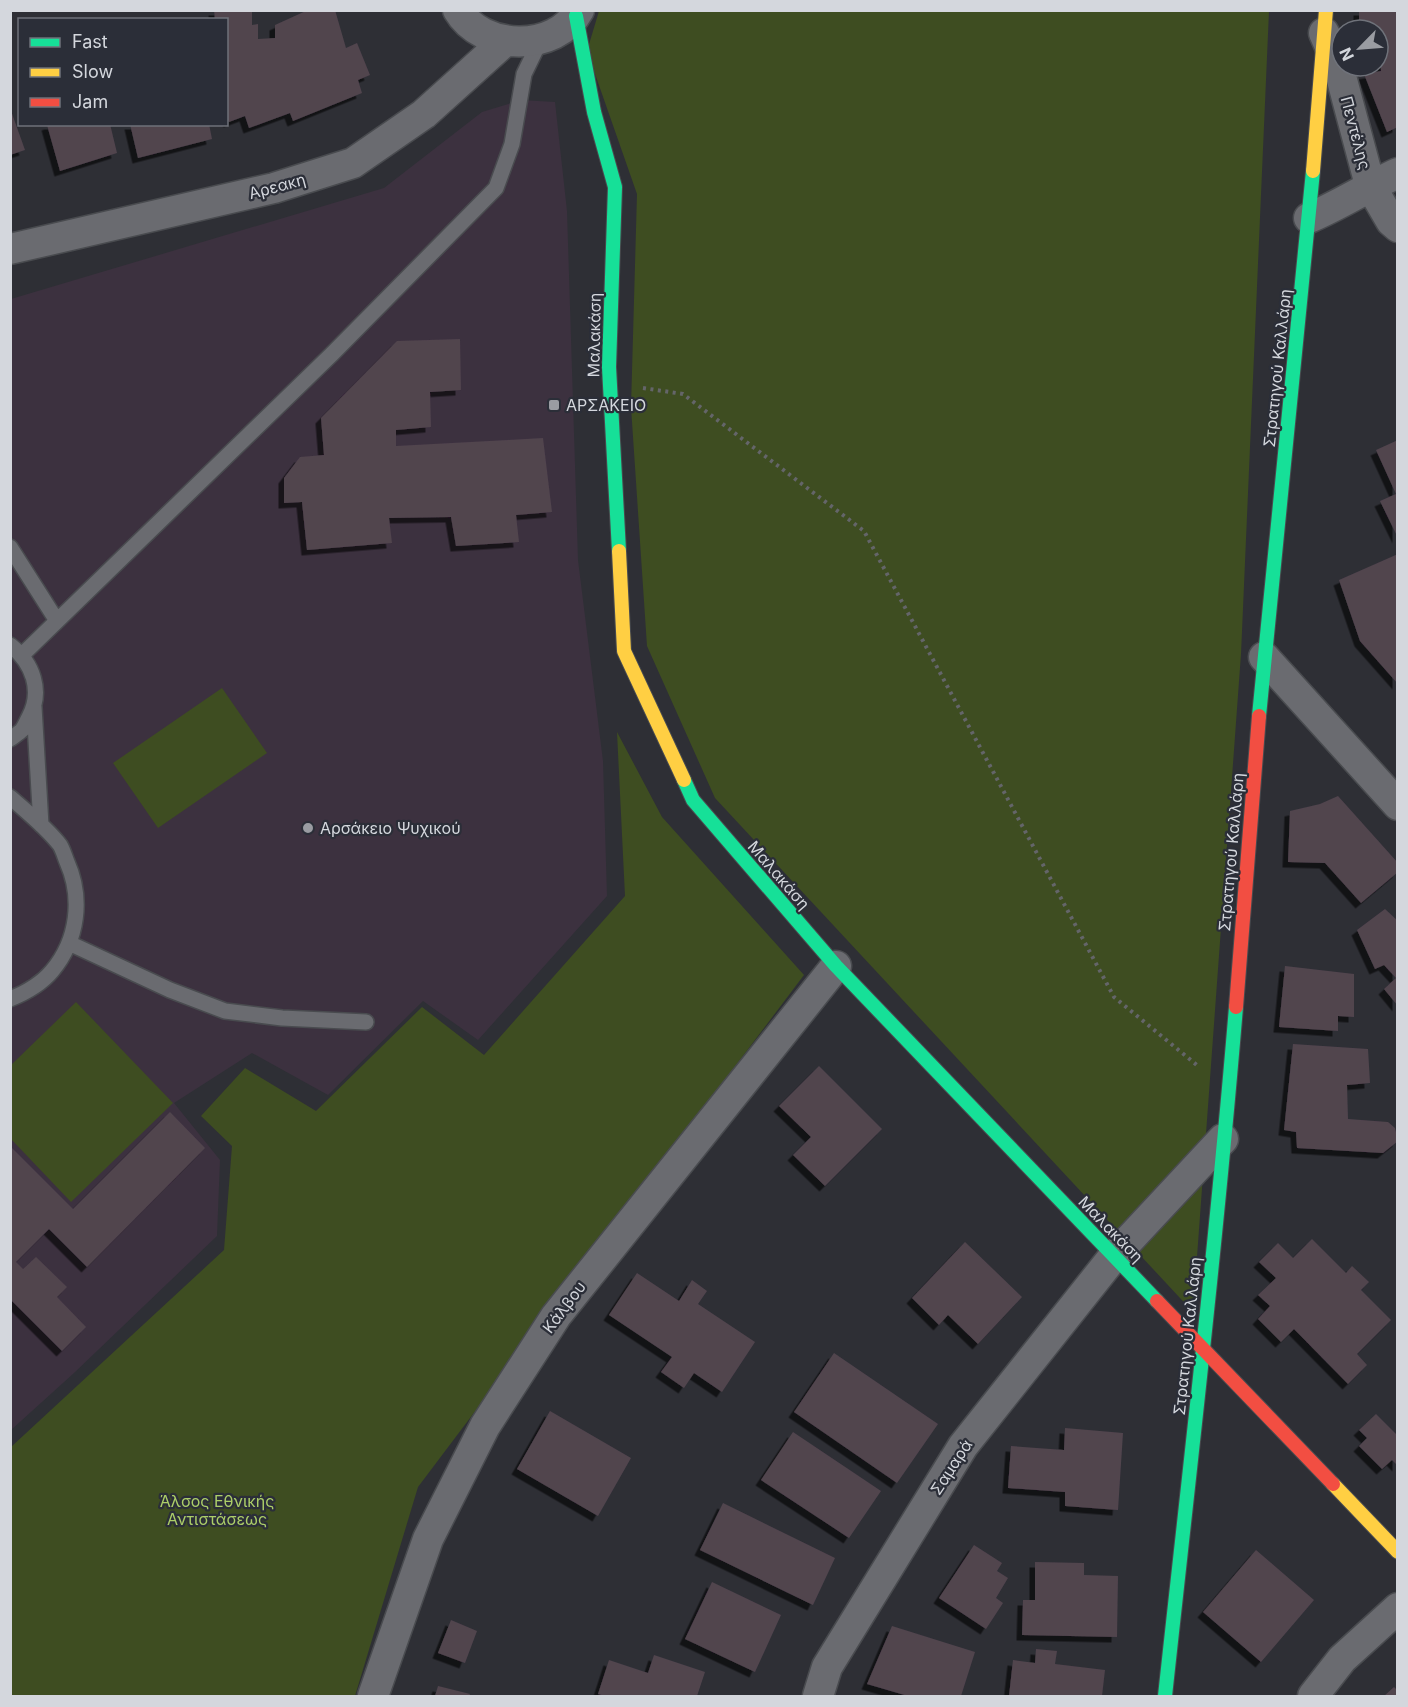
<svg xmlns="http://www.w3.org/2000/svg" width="1408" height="1707" font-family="Inter,sans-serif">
  <defs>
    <filter id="shadow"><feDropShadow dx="-5.5" dy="5.5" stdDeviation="0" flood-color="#0009"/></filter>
  </defs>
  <rect width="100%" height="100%" fill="#2e2f35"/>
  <path fill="#3c313f" d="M 521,100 L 555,102 L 567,211 L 578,560 L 603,761 L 607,896 L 478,1040 L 423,1001 L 328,1095 L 252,1053 L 174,1103 L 220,1160 L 217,1236 L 74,1373 L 11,1430 L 11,299 L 384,188 L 482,112 Z"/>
  <path fill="#3e4d21" d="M 599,11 L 1269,11 L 1241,654 L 1193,1312 L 715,798 L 647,646 L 631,407 L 637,194 L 587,51 Z
    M 222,688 L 267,753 L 158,828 L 113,763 Z
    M 617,732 L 662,817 L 804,975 L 418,1487 L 355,1696 L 11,1696 L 11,1447 L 224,1250 L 232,1146 L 201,1116 L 245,1068 L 316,1111 L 422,1007 L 484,1055 L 625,896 Z
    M 76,1002 L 173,1103 L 71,1202 L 11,1139 L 10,1066 Z"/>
  <path fill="#51444e" filter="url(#shadow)" d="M 214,10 L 252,10 L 252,25 L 258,24 L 258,39 L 275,38 L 275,25 L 308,10 L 335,10 L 346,48 L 357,43 L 370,75 L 358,80 L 362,93 L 293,121 L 290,113 L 249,128 L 245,116 L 229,122 L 226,116 L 226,20 L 215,20 Z
    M 1359,10 L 1398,10 L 1398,127 L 1387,132 L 1364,74 L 1381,71 L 1378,30 L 1359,30 Z
    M 10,108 L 25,150 L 10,155 Z
    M 50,124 L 110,124 L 117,153 L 60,171 L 47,125 Z
    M 130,124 L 209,124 L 212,139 L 138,158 Z
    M 460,339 L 461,390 L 430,392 L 431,427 L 396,430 L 396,446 L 543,438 L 552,512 L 516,515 L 519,542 L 456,546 L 451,517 L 389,518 L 392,543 L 307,550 L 302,502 L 284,503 L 284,478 L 300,457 L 324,455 L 321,418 L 397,341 Z
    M 1398,440 L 1398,538 L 1380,501 L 1396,494 L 1376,450 Z
    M 1398,554 L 1398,684 L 1360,641 L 1339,580 Z
    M 1338,796 L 1398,863 L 1398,872 L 1361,903 L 1325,863 L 1288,862 L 1290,811 L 1320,804 Z
    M 1385,909 L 1398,921 L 1398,1006 L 1384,989 L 1396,978 L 1384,965 L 1375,969 L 1357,930 Z
    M 1285,966 L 1354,974 L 1354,1017 L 1338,1016 L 1338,1031 L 1279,1027 Z
    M 1293,1044 L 1368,1049 L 1370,1083 L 1347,1085 L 1348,1119 L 1388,1122 L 1395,1128 L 1398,1141 L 1383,1153 L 1297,1148 L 1296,1132 L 1284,1130 Z
    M 819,1066 L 882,1129 L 825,1186 L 793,1155 L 811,1137 L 779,1106 Z
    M 170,1112 L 205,1148 L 87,1267 L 49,1229 L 16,1262 L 23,1269 L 36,1257 L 67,1287 L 57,1297 L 86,1327 L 62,1351 L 10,1299 L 10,1146 L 73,1209 Z
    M 1312,1239 L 1346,1273 L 1352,1266 L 1369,1282 L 1361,1290 L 1391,1320 L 1357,1354 L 1367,1365 L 1348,1384 L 1294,1329 L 1281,1342 L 1258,1319 L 1270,1306 L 1258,1295 L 1276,1278 L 1259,1262 L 1278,1243 L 1293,1258 Z
    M 965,1242 L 1022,1297 L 978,1344 L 948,1315 L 939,1325 L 912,1298 Z
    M 637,1273 L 679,1301 L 692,1280 L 707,1291 L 698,1304 L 755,1342 L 722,1392 L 694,1373 L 684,1388 L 661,1372 L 672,1357 L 609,1315 Z
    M 834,1353 L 938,1424 L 897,1483 L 794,1412 Z
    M 550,1411 L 631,1458 L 598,1516 L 517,1469 Z
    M 1376,1414 L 1398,1436 L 1398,1466 L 1392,1460 L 1382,1469 L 1359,1446 L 1367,1438 L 1359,1430 Z
    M 1065,1428 L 1123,1433 L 1118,1510 L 1065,1506 L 1065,1492 L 1008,1488 L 1011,1446 L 1064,1450 Z
    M 793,1432 L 881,1491 L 849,1538 L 761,1480 Z
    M 723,1503 L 835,1558 L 813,1605 L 700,1550 Z
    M 974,1545 L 1002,1563 L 997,1571 L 1008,1578 L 996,1598 L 1003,1603 L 986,1629 L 939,1598 Z
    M 1256,1550 L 1314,1600 L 1261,1662 L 1203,1612 Z
    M 1035,1562 L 1084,1563 L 1084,1575 L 1118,1576 L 1117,1637 L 1022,1635 L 1023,1600 L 1035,1600 Z
    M 712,1582 L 781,1615 L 755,1672 L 685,1639 Z
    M 451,1620 L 477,1631 L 465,1663 L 438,1653 Z
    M 892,1626 L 975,1652 L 961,1696 L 908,1696 L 867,1684 Z
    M 1036,1649 L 1057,1651 L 1055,1664 L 1105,1670 L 1102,1696 L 1009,1696 L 1013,1660 L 1035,1663 Z
    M 654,1655 L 705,1672 L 697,1696 L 605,1696 L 598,1694 L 609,1660 L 648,1673 Z
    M 438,1686 L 470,1694 L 469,1696 L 435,1696 Z
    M 1394,1687 L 1398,1691 L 1398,1696 L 1384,1696 Z"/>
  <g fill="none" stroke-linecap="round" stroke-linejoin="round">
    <g stroke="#494b4f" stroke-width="18">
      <path id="lane" d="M 10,547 L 57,621
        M 10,645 C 33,663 43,691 29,717 C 27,721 25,726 22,730 C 19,733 14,736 10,739
        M 22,655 L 332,354 L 496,188 L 512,144 L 524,74 L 541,39
        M 34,707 L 41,825
        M 10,797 C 27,812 46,827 60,845 C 63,850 65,857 67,862 C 83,898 78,940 52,971 C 42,983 25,993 10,999
        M 69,943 L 170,990 L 225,1011 L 282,1018 L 366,1022"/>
    </g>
    <g stroke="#494b4f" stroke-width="33">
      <path id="street" d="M 458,10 C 482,51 556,53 579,10
        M 1324,33 L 1338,65 L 1370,185 L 1391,221 L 1398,227
        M 1309,218 C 1340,205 1367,187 1398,173
        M 10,249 L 274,188 L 353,163 L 424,114 L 505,41
        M 1264,657 L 1398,805
        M 373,1696 L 428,1539 L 485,1426 L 556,1316 L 836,966
        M 818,1696 L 827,1667 L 963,1446 L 1114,1256 L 1223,1139
        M 1313,1696 L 1342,1659 L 1398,1608"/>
    </g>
    <g stroke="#494b4f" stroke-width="16">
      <path id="fast" d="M 576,16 L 594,112 L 615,187 L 609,367 L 619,551
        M 1259,716 L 1313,171
        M 684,780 L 693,800 L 836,966 L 1157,1301
        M 1165,1696 C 1190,1466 1217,1237 1236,1007"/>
    </g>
    <g stroke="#494b4f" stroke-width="16">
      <path id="slow" d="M 1313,171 L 1326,10
        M 619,551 L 624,651 L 684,780
        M 1333,1484 L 1398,1552"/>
    </g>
    <g stroke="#494b4f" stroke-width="16">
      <path id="jam" d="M 1236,1007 L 1259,716
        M 1157,1301 L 1333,1484"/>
    </g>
    <path stroke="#646569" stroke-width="4" stroke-dasharray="3 4.5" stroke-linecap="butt" d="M 643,388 L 683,394 L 864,531 L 1114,997 L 1198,1066"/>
    <use href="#lane" stroke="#6a6b70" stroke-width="15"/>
    <use href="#street" stroke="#6a6b70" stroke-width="30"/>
    <use href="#fast" stroke="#16e098" stroke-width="14"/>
    <use href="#slow" stroke="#ffcf43" stroke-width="14"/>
    <use href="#jam" stroke="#f24e42" stroke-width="14"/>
  </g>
  <g fill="#9a9ca2" stroke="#2b2e38" stroke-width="2">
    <rect x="548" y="399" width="12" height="12" rx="3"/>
    <circle cx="308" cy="828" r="6"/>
  </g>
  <g text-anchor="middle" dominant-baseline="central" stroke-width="4.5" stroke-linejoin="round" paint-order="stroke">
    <g font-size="16" fill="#d4d7dd" stroke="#2b2e38">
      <text transform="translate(1356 133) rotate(75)">Πεντέλης</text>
      <text transform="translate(277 186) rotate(-15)">Αρεακη</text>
      <text transform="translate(594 335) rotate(-89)">Μαλακάση</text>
      <text transform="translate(1277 368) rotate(-84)">Στρατηγού Καλλάρη</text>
      <text transform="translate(1231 852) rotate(-85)">Στρατηγού Καλλάρη</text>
      <text transform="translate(779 875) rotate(49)">Μαλακάση</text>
      <text transform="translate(1111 1229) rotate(46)">Μαλακάση</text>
      <text transform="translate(564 1307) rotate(-53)">Κάλβου</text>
      <text transform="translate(1187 1336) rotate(-84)">Στρατηγού Καλλάρη</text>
      <text transform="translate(951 1467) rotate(-57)">Σαμαρά</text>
    </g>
    <g font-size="16" fill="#d4d7dd" stroke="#2b2e38" text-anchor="start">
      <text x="566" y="405">ΑΡΣΑΚΕΙΟ</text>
      <text x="320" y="828">Αρσάκειο Ψυχικού</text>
    </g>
    <g font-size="16" fill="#acce68" stroke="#2b2e38">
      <text x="217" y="1501">Άλσος Εθνικής<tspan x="217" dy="18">Αντιστάσεως</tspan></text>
    </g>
  </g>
  <rect width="1408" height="1707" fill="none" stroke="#d4d7dd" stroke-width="24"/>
  <rect x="18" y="18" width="210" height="108" fill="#2b2e38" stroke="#6f727a" stroke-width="1.5"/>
  <rect x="30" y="38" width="30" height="9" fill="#16e098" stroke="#6f727a" stroke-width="1.5"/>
  <text x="72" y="48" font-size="18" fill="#d4d7dd">Fast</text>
  <rect x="30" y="68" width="30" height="9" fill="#ffcf43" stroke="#6f727a" stroke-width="1.5"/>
  <text x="72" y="78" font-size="18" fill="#d4d7dd">Slow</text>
  <rect x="30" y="98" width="30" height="9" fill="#f24e42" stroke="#6f727a" stroke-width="1.5"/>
  <text x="72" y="108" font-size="18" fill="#d4d7dd">Jam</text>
  <g transform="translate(1360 48) rotate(245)"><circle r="28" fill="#2b2e38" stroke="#6f727a" stroke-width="1.5"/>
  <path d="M0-4.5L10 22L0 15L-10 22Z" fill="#9a9ca2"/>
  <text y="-9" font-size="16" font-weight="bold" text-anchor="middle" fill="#d4d7dd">N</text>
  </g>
</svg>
